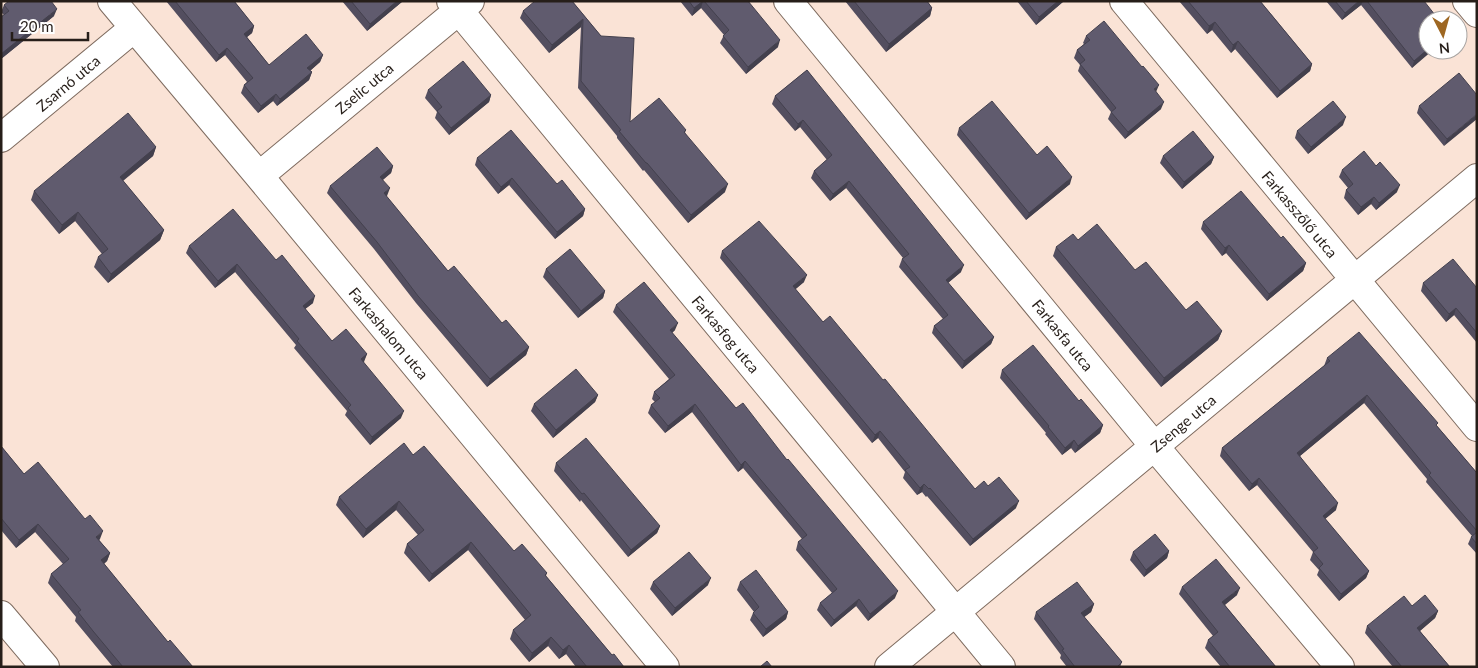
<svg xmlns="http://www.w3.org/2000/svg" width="1478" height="668" font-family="Lato,sans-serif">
  <rect width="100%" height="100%" fill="#fae3d6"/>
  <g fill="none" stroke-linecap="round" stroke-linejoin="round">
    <g stroke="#7e6b5f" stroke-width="30">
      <path id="minor" d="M 112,1 L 259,176 L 665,667
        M 451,1 L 1001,667
        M 788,1 L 1155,447 L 1340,667
        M 1124,1 L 1477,427
        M 1467,1 L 1477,13
        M 1,138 L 134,28
        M 259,176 L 470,1
        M 1,615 L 45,667
        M 889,667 L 1477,178"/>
    </g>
    <use href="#minor" stroke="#fff" stroke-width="28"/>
  </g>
  <path fill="#534e5f" d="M 166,1 L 234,1 L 254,26 L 252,33 L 247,37 L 269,65 L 323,55 L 320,62 L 310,71 L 312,72 L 309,80 L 277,106 L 273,101 L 258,113 L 241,93 L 244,85 L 247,82 L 225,55 L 216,62 Z
    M 342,1 L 403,1 L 367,31 Z
    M 572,1 L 601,36 L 630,122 L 686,130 L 685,133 L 725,192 L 688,223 L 644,170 L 643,171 L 617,138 L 617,136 L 578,88 L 581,27 L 549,53 L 520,18 L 523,11 Z
    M 680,1 L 748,1 L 778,47 L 746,74 L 720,43 L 724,35 L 701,8 L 692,16 Z
    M 845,1 L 927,1 L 932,8 L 930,16 L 886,52 Z
    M 1017,1 L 1064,1 L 1036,25 Z
    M 1179,1 L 1260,1 L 1312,64 L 1310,71 L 1277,98 L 1235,49 L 1231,53 L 1212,30 L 1207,34 Z
    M 1326,1 L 1424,1 L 1428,50 L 1412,68 L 1361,5 L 1342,20 Z
    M 4,5 L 54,16 L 1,59 L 1,17 L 4,15 L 1,12 Z
    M 1086,36 L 1156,92 L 1161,109 L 1125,139 L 1108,119 L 1111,112 L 1078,71 L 1080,65 L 1074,58 L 1077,50 L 1084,44 L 1083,43 Z
    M 807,70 L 961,272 L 948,283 L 994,337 L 991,344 L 962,369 L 932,333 L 934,326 L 943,319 L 899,267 L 902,259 L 903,258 L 846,188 L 830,201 L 811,178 L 814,171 L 827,160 L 800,127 L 795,131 L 772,104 L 775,96 Z
    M 428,90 L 491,95 L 489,102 L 449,135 L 435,118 L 437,112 L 425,98 Z
    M 1477,95 L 1444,146 L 1417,113 L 1419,106 Z
    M 1343,125 L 1308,154 L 1295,138 L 1297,131 Z
    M 959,128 L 1037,155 L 1070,184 L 1026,220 L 957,135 Z
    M 156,147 L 153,156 L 123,181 L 164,230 L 160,240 L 108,283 L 94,267 L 98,257 L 102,254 L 75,221 L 59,234 L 31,200 L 34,191 Z
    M 1163,156 L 1214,157 L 1211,164 L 1182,189 L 1160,163 Z
    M 477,158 L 557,184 L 585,209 L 583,216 L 555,239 L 509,185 L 498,194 L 475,165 Z
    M 393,166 L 391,173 L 383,180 L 387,196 L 386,196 L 448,271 L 502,323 L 529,347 L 526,355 L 487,387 L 416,303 L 374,249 L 327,193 L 330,186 Z
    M 1342,170 L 1397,192 L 1376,210 L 1371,204 L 1358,215 L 1344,198 L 1346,190 L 1348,188 L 1339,177 Z
    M 1203,222 L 1306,263 L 1303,271 L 1267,301 L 1226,253 L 1222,256 L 1201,229 Z
    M 1078,240 L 1135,270 L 1186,310 L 1222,331 L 1218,340 L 1161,387 L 1053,256 L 1056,247 Z
    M 189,246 L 276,260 L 313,303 L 305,309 L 332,341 L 367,354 L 363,362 L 401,418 L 370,445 L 345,415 L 347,411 L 294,348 L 296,345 L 235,272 L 215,288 L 186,253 Z
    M 722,251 L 804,282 L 795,289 L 823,322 L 975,489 L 988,486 L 1016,508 L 970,546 L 927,496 L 926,497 L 922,492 L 917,495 L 903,478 L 905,472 L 878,438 L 872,443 L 720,258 Z
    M 546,269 L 605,291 L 603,298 L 578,318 L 543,277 Z
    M 1423,283 L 1477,288 L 1477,343 L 1454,315 L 1446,322 L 1421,291 Z
    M 616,305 L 675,330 L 672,333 L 736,408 L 787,460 L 895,598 L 868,621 L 856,606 L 831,627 L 817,610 L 820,603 L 832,593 L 796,550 L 798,542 L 802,539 L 743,468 L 738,472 L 692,412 L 665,433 L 648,413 L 651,405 L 655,402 L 652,399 L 654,392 L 669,379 L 613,312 Z
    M 1327,358 L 1437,426 L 1477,473 L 1477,554 L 1468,544 L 1471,537 L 1472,536 L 1426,482 L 1427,479 L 1364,403 L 1300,456 L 1336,510 L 1325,519 L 1369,571 L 1366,578 L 1339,601 L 1317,575 L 1319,570 L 1310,560 L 1313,552 L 1257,485 L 1249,491 L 1220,456 L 1222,448 L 1324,366 Z
    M 1002,370 L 1079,401 L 1103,425 L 1100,433 L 1075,453 L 1071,448 L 1062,455 L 1045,434 L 1046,433 L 1000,378 Z
    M 598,395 L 595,402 L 553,438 L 531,411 L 534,404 Z
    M 1,446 L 24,474 L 100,539 L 99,540 L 110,553 L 107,561 L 104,564 L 168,642 L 193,667 L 113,667 L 75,621 L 76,617 L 48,583 L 51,574 L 63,564 L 35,532 L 16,548 L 1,530 Z
    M 413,455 L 514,551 L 547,573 L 546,576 L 612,655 L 624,667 L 576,667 L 566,654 L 559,659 L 548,646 L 529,662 L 510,639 L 513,630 L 525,620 L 468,550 L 429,582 L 404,553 L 407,544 L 418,535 L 396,510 L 363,538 L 336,505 L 339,497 Z
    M 556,463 L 660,526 L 657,533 L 628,557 L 581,500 L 580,502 L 554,471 Z
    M 1169,551 L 1167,558 L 1144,577 L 1130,560 L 1133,552 Z
    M 653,582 L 708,585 L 672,616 L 650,589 Z
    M 740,582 L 788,612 L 786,619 L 763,637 L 750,620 L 753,613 L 754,612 L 737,590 Z
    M 1182,587 L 1237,595 L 1225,605 L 1276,667 L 1221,667 L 1205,648 L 1208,640 L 1213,636 L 1179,594 Z
    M 1094,604 L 1091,612 L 1084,617 L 1122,662 L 1120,667 L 1067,667 L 1060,658 L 1061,655 L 1034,619 L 1036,612 Z
    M 1412,606 L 1438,611 L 1435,618 L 1420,631 L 1450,667 L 1393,667 L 1365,633 L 1367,626 Z"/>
  <path fill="#43404d" d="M 397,1 L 403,1 L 367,31 L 370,24 Z
    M 703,1 L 701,8 L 692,16 L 694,8 Z
    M 1058,1 L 1064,1 L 1036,25 L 1039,17 Z
    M 1359,1 L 1363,1 L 1361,5 L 1342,20 L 1345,13 Z
    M 932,8 L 930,16 L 886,52 L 889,44 Z
    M 57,9 L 54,16 L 1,59 L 1,54 Z
    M 583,19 L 581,27 L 549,53 L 552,45 Z
    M 1215,22 L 1212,30 L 1207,34 L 1209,26 Z
    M 254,26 L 252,33 L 242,41 L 244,34 Z
    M 780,40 L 778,47 L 746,74 L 748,67 Z
    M 1238,41 L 1235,49 L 1231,53 L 1233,45 Z
    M 227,48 L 225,55 L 216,62 L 219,55 Z
    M 1428,49 L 1433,50 L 1412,68 L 1414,61 Z
    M 323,55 L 320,62 L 305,75 L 307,68 Z
    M 1312,64 L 1310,71 L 1277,98 L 1280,91 Z
    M 312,72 L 309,80 L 277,106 L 280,99 Z
    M 1159,85 L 1156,92 L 1154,89 Z
    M 276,94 L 273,101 L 258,113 L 261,106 Z
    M 491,95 L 489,102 L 449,135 L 451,128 Z
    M 1164,102 L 1161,109 L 1125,139 L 1128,132 Z
    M 1477,114 L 1477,119 L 1444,146 L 1447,139 Z
    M 1346,117 L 1343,125 L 1308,154 L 1311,147 Z
    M 803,120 L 800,127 L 795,131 L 798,124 Z
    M 156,147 L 153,156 L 116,186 L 120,177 Z
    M 1214,157 L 1211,164 L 1182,189 L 1184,182 Z
    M 393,166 L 391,173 L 377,184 L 380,177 Z
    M 1072,177 L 1070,184 L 1026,220 L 1029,213 Z
    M 512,178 L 509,185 L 498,194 L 501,187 Z
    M 849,181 L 846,188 L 830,201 L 833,194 Z
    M 728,184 L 725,192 L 688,223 L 691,215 Z
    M 1400,185 L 1397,192 L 1376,210 L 1379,203 Z
    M 390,188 L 387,196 L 381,201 L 384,193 Z
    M 1374,197 L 1371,204 L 1358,215 L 1361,207 Z
    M 585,209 L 583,216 L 555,239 L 557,232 Z
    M 78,212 L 75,221 L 59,234 L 62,225 Z
    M 164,230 L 160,240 L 108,283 L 111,274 Z
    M 1229,245 L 1226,253 L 1222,256 L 1225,248 Z
    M 1306,263 L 1303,271 L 1267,301 L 1269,294 Z
    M 237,264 L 235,272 L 215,288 L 218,281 Z
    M 964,265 L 961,272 L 943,287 L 946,280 Z
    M 807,275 L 804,282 L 790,294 L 793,286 Z
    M 605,291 L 603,298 L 578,318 L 581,311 Z
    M 315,296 L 313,303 L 300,313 L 303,306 Z
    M 1456,308 L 1454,315 L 1446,322 L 1449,314 Z
    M 678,323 L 675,330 L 667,337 L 670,330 Z
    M 1222,331 L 1218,340 L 1161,387 L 1164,378 Z
    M 994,337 L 991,344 L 962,369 L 964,361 Z
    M 529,347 L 526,355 L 487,387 L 490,379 Z
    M 367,354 L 364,362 L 358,367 L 361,359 Z
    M 598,395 L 595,402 L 553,438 L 556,430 Z
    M 1367,395 L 1364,403 L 1295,460 L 1297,453 Z
    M 695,404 L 692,412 L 665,433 L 668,426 Z
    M 404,411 L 401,418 L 370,445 L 372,437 Z
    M 1103,425 L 1100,433 L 1075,453 L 1078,446 Z
    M 880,431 L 878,438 L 872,443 L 875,435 Z
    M 1074,440 L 1071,448 L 1062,455 L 1065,448 Z
    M 745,461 L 743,468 L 738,472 L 741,465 Z
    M 1259,478 L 1257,485 L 1249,491 L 1252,484 Z
    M 924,484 L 922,492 L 917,495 L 920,488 Z
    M 399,501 L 396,510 L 363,538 L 366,529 Z
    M 1019,501 L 1016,508 L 970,546 L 973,539 Z
    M 1338,503 L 1336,510 L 1320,523 L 1323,516 Z
    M 38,524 L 35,532 L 16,548 L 19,540 Z
    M 660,526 L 657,533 L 628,557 L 631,550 Z
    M 103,531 L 100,539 L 93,545 L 96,537 Z
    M 471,542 L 468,550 L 429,582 L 432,574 Z
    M 1169,551 L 1167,558 L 1144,577 L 1146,570 Z
    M 110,553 L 107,561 L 98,568 L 101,560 Z
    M 1369,571 L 1366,578 L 1339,601 L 1341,594 Z
    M 711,578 L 708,585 L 672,616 L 675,608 Z
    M 1240,588 L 1237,595 L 1219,609 L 1222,602 Z
    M 898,591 L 895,598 L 868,621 L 870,614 Z
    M 859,599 L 856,606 L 831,627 L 834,620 Z
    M 1094,604 L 1091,612 L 1079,621 L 1081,613 Z
    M 1438,611 L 1435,618 L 1415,635 L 1417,628 Z
    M 788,612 L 786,619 L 763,637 L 766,629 Z
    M 551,637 L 548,646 L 529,662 L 532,653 Z
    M 569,645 L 566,654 L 559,659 L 563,650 Z"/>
  <path fill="#605b6e" stroke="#43404d" d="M 9,1 L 51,1 L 57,9 L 1,54 L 1,17 L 9,11 L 4,5 Z
    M 175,1 L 234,1 L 254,26 L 244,34 L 269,65 L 306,34 L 323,55 L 307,68 L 312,72 L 280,99 L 276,94 L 261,106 L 244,85 L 253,78 L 227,48 L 219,55 Z
    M 351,1 L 397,1 L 370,24 Z
    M 535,1 L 572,1 L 601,36 L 634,38 L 630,122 L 659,98 L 686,130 L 684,132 L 728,184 L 691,215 L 647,163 L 646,163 L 619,131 L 621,130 L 581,81 L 583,19 L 552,45 L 523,11 Z
    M 689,1 L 703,1 L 694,8 Z
    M 704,1 L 748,1 L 780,40 L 748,67 L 723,36 L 729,30 Z
    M 854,1 L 927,1 L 932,8 L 889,44 Z
    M 1026,1 L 1058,1 L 1039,17 Z
    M 1188,1 L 1260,1 L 1312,64 L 1280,91 L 1238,41 L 1233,45 L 1215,22 L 1209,26 Z
    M 1335,1 L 1359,1 L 1345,13 Z
    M 1367,1 L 1424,1 L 1439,20 L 1428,20 L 1428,49 L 1414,61 Z
    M 1104,21 L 1142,67 L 1143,66 L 1159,85 L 1154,89 L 1164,102 L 1128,132 L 1111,112 L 1116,108 L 1080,64 L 1085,60 L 1077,50 L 1090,40 L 1086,36 Z
    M 463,61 L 491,95 L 451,128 L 437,111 L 442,107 L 428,90 Z
    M 807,70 L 964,265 L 946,280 L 994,337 L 964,361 L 934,326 L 948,315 L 902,259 L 909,254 L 849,181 L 833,194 L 814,171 L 832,155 L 803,120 L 798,124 L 775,96 Z
    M 1459,73 L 1477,95 L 1477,114 L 1447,139 L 1419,106 Z
    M 992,101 L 1037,155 L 1047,146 L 1072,177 L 1029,213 L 959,128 Z
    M 1333,101 L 1346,117 L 1311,147 L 1297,131 Z
    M 128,113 L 156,147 L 120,177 L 164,230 L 111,274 L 98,257 L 108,249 L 78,212 L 62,225 L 34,191 Z
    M 511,130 L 557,184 L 562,180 L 585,209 L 557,232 L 512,178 L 501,187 L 477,158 Z
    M 1193,131 L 1214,157 L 1184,182 L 1163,156 Z
    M 377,147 L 393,166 L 380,177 L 390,188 L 384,193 L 448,271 L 454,266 L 502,323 L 506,320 L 529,347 L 490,379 L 418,296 L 377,242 L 330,186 Z
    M 1364,151 L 1376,166 L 1380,162 L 1400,185 L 1379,203 L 1374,197 L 1361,207 L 1346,190 L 1353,184 L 1342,170 Z
    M 1241,191 L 1281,238 L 1283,236 L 1306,263 L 1269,294 L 1229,245 L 1225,248 L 1203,222 Z
    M 233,209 L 276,260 L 282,255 L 315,296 L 303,306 L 332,341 L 346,329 L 367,354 L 361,359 L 404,411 L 372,437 L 348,408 L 351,405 L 297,341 L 299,339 L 237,264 L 218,281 L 189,246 Z
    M 759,221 L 807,275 L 793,286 L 823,322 L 830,316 L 883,380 L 885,379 L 975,489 L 984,481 L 988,486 L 999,477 L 1019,501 L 973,539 L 930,488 L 929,489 L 924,484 L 920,488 L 905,470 L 910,467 L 880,431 L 875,435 L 722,251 Z
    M 1097,224 L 1135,270 L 1146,262 L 1186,310 L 1197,301 L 1222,331 L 1164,378 L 1056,247 L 1073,234 L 1078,240 Z
    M 570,249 L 605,291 L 581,311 L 546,269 Z
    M 1453,259 L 1477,288 L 1477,333 L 1456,308 L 1449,314 L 1423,283 Z
    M 644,282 L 678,323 L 670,330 L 736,408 L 743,403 L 787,460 L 788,459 L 898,591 L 870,614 L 859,599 L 834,620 L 820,603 L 837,589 L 798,542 L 807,535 L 745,461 L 741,465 L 695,404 L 668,426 L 651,405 L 660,398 L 654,392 L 675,375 L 616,305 Z
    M 1359,332 L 1438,423 L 1436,425 L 1477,473 L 1477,531 L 1429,475 L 1431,473 L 1367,395 L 1297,453 L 1338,503 L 1323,516 L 1369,571 L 1341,594 L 1319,568 L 1323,564 L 1313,552 L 1318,548 L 1259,478 L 1252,484 L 1222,448 L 1330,361 L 1327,358 Z
    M 1033,345 L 1079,401 L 1081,399 L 1103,425 L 1078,446 L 1074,440 L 1065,448 L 1048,427 L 1049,426 L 1002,370 Z
    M 576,369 L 598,395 L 556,430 L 534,404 Z
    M 586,438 L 660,526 L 631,550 L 584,493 L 582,494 L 556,463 Z
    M 404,443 L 413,455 L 424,446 L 514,551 L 522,544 L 547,573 L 545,575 L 612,655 L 614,654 L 624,667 L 587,667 L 569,645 L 563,650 L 551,637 L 532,653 L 513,630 L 531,615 L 471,542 L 432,574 L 407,544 L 424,530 L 399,501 L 366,529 L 339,497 Z
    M 1,446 L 24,474 L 38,462 L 85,519 L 90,515 L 103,531 L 96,537 L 110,553 L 101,560 L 168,642 L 170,640 L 193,667 L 123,667 L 93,631 L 78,612 L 81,610 L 51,574 L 69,559 L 38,524 L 19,540 L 1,518 Z
    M 1477,532 L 1477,544 L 1471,537 Z
    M 1155,534 L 1169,551 L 1146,570 L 1133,552 Z
    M 689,552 L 711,578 L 675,608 L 653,582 Z
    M 1216,559 L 1240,588 L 1222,602 L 1276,667 L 1230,667 L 1208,640 L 1218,632 L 1182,587 Z
    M 756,570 L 788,612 L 766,629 L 753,613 L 759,607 L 740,582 Z
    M 1077,582 L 1094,604 L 1081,613 L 1122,662 L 1117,667 L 1075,667 L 1062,650 L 1064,649 L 1036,612 Z
    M 1425,595 L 1438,611 L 1417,628 L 1450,667 L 1402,667 L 1367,626 L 1404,596 L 1412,606 Z
    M 767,661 L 772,667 L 760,667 Z"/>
  <g text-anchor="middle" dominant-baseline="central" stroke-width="5" stroke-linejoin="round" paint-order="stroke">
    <g font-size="15" fill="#261e19" stroke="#fff">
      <text transform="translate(68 83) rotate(-40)">Zsarnó utca</text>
      <text transform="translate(364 88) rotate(-40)">Zselic utca</text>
      <text transform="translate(1300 214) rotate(50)">Farkasszőlő utca</text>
      <text transform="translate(389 333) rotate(50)">Farkashalom utca</text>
      <text transform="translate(726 334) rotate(50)">Farkasfog utca</text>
      <text transform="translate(1063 335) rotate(51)">Farkasfa utca</text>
      <text transform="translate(1183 423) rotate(-40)">Zsenge utca</text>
    </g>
  </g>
  <rect width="1478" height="668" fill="none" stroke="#261e19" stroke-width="5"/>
  <g transform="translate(1443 35) rotate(174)"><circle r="24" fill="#ffffff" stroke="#a8a5a3"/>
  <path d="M0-4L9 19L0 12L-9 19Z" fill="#9e6722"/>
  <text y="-8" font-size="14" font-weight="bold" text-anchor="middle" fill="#261e19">N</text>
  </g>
  <path d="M12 32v8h76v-8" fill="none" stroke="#261e19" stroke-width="2.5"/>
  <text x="20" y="32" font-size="15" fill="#261e19" stroke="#ffffff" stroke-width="4" paint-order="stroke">20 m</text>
</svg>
